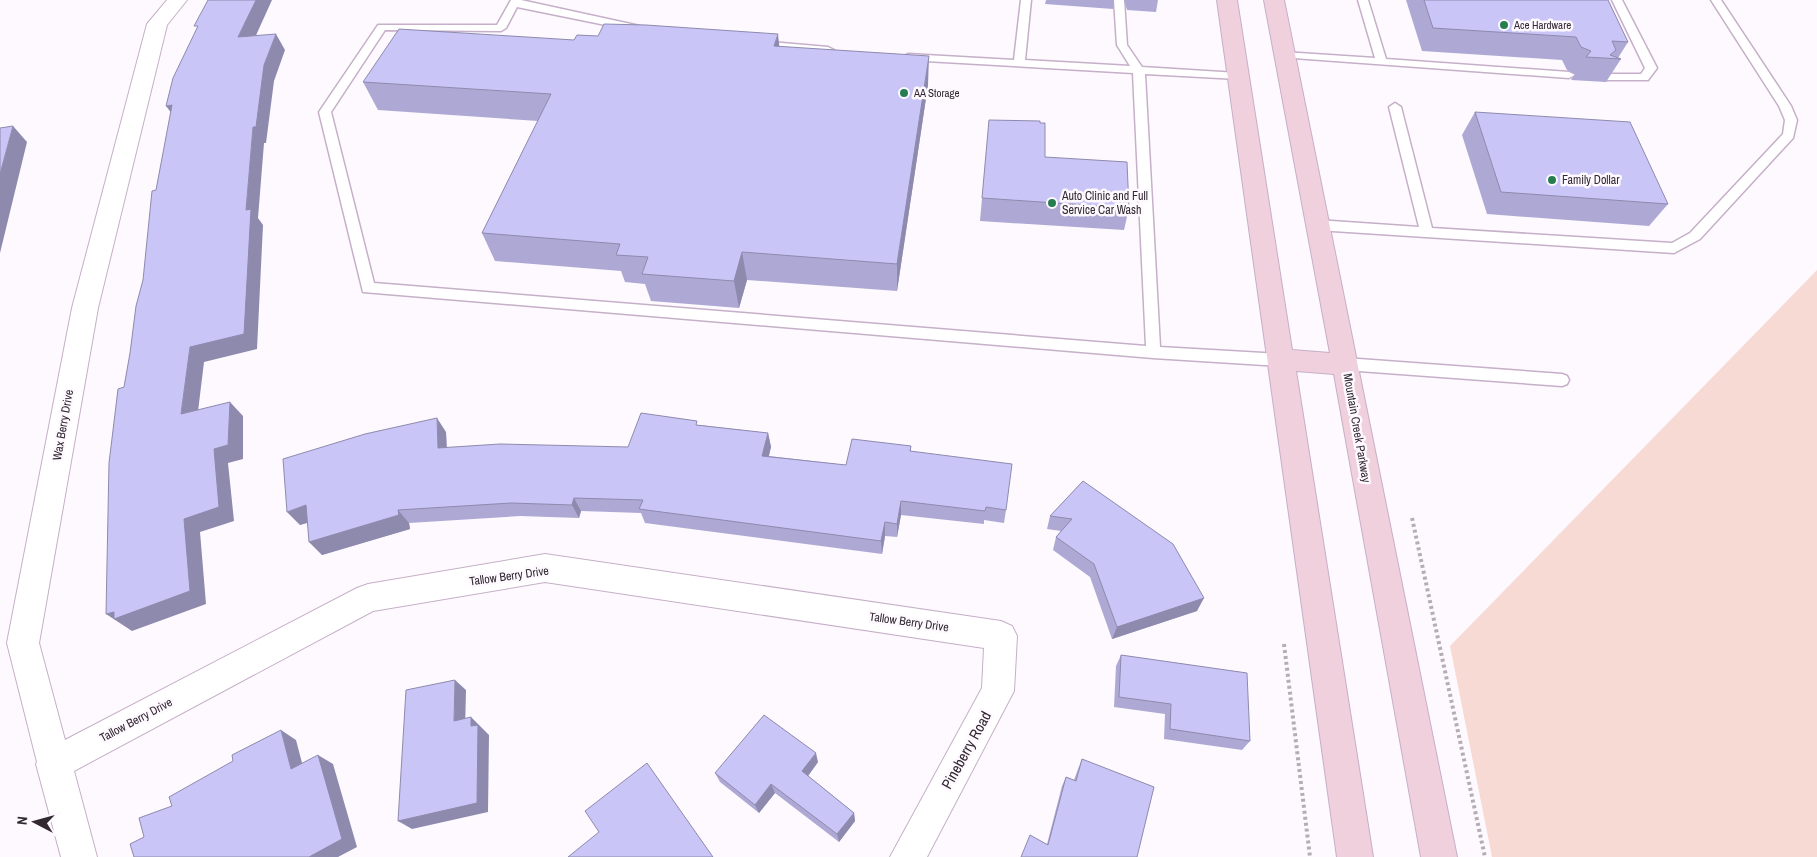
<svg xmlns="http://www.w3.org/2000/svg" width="1817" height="857" font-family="'Archivo Narrow',sans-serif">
  <rect width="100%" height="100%" fill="#fef9fe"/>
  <path fill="#f8dad5" d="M 1817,270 L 1817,857 L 1492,857 L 1450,646 Z"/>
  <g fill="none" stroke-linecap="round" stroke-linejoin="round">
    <g stroke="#c6afc9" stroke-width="3">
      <path id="lane" d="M 511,0 L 521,0 L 640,26 L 645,29 L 640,32 L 517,7 L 506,28 L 501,31 L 385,30 L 331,112 L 374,283 L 1146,346 L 1133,73 L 908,60 L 902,57 L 908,54 L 1014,60 L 1021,0 L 1031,0 L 1025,60 L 1130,66 L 1117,45 L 1114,0 L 1124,0 L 1127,45 L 1142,67 L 1238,73 L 1244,76 L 1238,79 L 1145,74 L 1160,347 L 1281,354 L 1286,356 L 1288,360 L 1286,364 L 1281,366 L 1153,358 L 363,292 L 319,112 L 378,25 L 497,25 Z
        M 1358,0 L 1368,0 L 1386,59 L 1569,72 L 1575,75 L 1569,78 L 1280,57 L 1278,55 L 1284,52 L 1375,58 Z
        M 1612,0 L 1622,0 L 1657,68 L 1648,80 L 1603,80 L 1597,77 L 1603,74 L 1641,74 L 1645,68 Z
        M 1711,0 L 1721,0 L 1791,106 L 1797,120 L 1793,138 L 1700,239 L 1674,253 L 1317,230 L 1312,228 L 1311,225 L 1312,222 L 1317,220 L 1419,227 L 1389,107 L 1395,103 L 1401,107 L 1432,228 L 1672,243 L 1690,233 L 1783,134 L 1785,120 L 1779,106 Z
        M 759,41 L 828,47 L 834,50 L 828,53 L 755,46 L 754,44 L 755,42 Z
        M 1345,358 L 1562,374 L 1567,376 L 1569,380 L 1567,384 L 1562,386 L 1345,370 L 1340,368 L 1338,364 L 1340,360 Z"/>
    </g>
    <g stroke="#c6afc9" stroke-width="2">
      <path id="street" d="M 167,0 L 187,0 L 167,25 L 98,308 L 39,643 L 65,740 L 357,588 L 368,584 L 545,554 L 1001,621 L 1012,626 L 1017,636 L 1014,691 L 927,857 L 890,857 L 982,688 L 984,648 L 545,582 L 373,611 L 74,771 L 97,857 L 61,857 L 36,764 L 37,762 L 7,643 L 72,308 L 147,24 Z"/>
    </g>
    <g stroke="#c6afc9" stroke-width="2">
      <path id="secondary" d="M 1217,0 L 1237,0 L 1292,350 L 1330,353 L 1264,0 L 1284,0 L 1457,857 L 1421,857 L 1334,374 L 1296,371 L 1373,857 L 1337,857 Z"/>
    </g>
    <path stroke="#b3adb4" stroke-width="4" stroke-dasharray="3 3" stroke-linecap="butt" d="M 1412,518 L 1485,857
      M 1284,644 L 1310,857"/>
    <use href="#lane" fill="#fff" fill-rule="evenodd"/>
    <use href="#street" fill="#fff" fill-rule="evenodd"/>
    <use href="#secondary" fill="#f0d0dd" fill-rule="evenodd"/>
  </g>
  <path fill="#aea9d4" d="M 1046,0 L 1114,0 L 1113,9 L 1045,4 Z
    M 1124,0 L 1158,0 L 1156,12 L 1127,10 Z
    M 1406,0 L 1608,0 L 1628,42 L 1618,58 L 1621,59 L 1606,82 L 1571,80 L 1575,74 L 1567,70 L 1562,60 L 1422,51 Z
    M 574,40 L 779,47 L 928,85 L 897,291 L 747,280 L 739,308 L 651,301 L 645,284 L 625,282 L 621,271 L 495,261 L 482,233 L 538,121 L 378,110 L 363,82 Z
    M 1475,112 L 1668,204 L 1649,226 L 1487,214 L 1462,135 Z
    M 1045,157 L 1129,208 L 1124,230 L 980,221 L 982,198 Z
    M 699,425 L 768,433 L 771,447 L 769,456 L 846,465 L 911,446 L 911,451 L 1006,510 L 1004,523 L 984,520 L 984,524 L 901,515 L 897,537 L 885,536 L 882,554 L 645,523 L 641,513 L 581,511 L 579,518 L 520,516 L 409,523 L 410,529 L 322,555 L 307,523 L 300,525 L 446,432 L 447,448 L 628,447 Z
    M 1083,481 L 1197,611 L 1112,639 L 1090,577 L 1053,550 L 1056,537 L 1061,531 L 1047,529 L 1050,516 Z
    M 1121,655 L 1250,741 L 1242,750 L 1164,739 L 1165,714 L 1114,707 L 1116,666 Z
    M 1082,759 L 1137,857 L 1021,857 L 1047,844 L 1062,786 L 1066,777 L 1074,780 L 1078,769 Z
    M 818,762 L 808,776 L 854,813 L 855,821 L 839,842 L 775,793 L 759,813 L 720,782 L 715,773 Z"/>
  <path fill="#8d8aad" d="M 256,0 L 272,0 L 248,53 L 238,37 Z
    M 276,34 L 285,50 L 274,81 L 266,143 L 264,143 L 258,218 L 263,225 L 257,349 L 204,362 L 196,428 L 181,414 L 190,347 L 246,210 L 253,127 L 264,65 Z
    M 778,34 L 781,62 L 774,46 Z
    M 929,56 L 928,85 L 897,291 L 897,264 Z
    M 172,105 L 178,122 L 166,106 Z
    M 13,126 L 27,142 L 0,253 L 0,174 Z
    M 742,252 L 747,280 L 739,308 L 734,281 Z
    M 230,402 L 243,416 L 243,459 L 228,463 L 234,521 L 200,532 L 206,604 L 132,631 L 106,614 L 214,449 Z
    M 437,418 L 446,432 L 447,463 L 438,448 Z
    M 768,433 L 771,447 L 765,470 L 762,456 Z
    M 574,498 L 581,511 L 579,518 L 572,505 Z
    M 901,501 L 901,515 L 897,537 L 897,524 Z
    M 306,505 L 319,519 L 300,525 L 287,512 Z
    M 398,510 L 409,523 L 410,529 L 322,555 L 309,542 Z
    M 885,522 L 885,536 L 882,554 L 881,541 Z
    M 1204,598 L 1197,611 L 1112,639 L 1117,627 Z
    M 455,680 L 466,690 L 465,731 L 454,721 Z
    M 471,717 L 489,735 L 488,812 L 412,829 L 398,821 L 471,726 Z
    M 281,730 L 296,740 L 306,778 L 291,769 Z
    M 816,753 L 818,762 L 805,780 L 802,771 Z
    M 318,755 L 333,764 L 357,847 L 338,857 L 309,857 Z
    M 771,784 L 775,793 L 759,813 L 755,805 Z
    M 854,813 L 855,821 L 839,842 L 837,834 Z"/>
  <path fill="#cac5f7" stroke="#8d8aad" d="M 208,0 L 256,0 L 238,37 L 276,34 L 264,65 L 256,127 L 253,127 L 246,210 L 251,209 L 244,334 L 190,347 L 181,414 L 230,402 L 228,445 L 214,449 L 219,507 L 184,519 L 190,591 L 114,619 L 114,612 L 106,614 L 109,463 L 118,389 L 124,387 L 130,353 L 136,306 L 143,280 L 152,191 L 156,190 L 172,105 L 166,106 L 173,78 L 198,26 L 194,26 Z
    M 1424,0 L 1608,0 L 1628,42 L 1612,41 L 1616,50 L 1610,55 L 1621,59 L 1586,57 L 1591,51 L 1581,47 L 1576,37 L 1433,28 Z
    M 604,24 L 646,25 L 778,34 L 774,46 L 929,56 L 897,264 L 742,252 L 734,281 L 642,274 L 648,257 L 616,255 L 620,244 L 482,233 L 551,94 L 363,82 L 399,29 L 574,40 L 577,35 L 598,36 Z
    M 1475,112 L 1630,122 L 1668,204 L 1501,192 Z
    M 989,120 L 1040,121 L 1040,123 L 1045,123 L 1045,157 L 1127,162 L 1129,208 L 982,198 Z
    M 13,126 L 0,174 L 0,128 Z
    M 641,413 L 697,421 L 696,425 L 768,433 L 762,456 L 846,465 L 852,439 L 911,446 L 910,451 L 1012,464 L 1006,510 L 986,507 L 985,511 L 901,501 L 897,524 L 885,522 L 881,541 L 639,509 L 643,500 L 574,498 L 572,505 L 511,503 L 398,510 L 399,515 L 309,542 L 306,505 L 287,512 L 283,459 L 365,434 L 437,418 L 438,448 L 500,444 L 628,447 Z
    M 1083,481 L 1173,544 L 1204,598 L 1117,627 L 1094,564 L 1056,537 L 1072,519 L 1050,516 Z
    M 1121,655 L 1247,673 L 1250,741 L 1170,729 L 1171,704 L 1119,697 Z
    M 455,680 L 454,721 L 471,717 L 471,726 L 478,725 L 477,803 L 398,821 L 406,690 Z
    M 764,715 L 816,753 L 802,771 L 854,813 L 837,834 L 771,784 L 755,805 L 715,773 Z
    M 281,730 L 291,769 L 318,755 L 342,839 L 309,857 L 134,857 L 130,844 L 144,837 L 139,818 L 172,806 L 169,797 L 233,761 L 232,755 Z
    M 1082,759 L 1154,787 L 1137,857 L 1021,857 L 1030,835 L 1048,845 L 1066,777 L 1076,781 Z
    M 647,763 L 713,857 L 568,857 L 599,832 L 585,811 Z"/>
  <g fill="#267d50" stroke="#fef9fe" stroke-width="2">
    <circle cx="1504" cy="25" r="5"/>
    <circle cx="904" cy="93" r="5"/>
    <circle cx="1552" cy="180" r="5"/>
    <circle cx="1052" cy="203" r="5"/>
  </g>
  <g text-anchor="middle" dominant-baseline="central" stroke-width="5" stroke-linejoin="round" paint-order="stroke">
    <g font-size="11" fill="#312832" stroke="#fef9fe" text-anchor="start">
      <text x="1514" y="25">Ace Hardware</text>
      <text x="914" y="93">AA Storage</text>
    </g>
    <g font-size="12" fill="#312832" stroke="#fef9fe" text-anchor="start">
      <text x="1562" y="180">Family Dollar</text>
      <text x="1062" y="196">Auto Clinic and Full<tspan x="1062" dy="14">Service Car Wash</tspan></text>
    </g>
    <g font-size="12" fill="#312832" stroke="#fef9fe">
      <text transform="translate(63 425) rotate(-80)">Wax Berry Drive</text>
      <text transform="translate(1357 428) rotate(80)">Mountain Creek Parkway</text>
      <text transform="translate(509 576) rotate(-8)">Tallow Berry Drive</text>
      <text transform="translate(909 622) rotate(8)">Tallow Berry Drive</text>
      <text transform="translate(136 720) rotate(-28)">Tallow Berry Drive</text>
    </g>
    <g font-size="15" fill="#312832" stroke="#fef9fe">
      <text transform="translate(966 750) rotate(-61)">Pineberry Road</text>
    </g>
  </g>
  <g transform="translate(35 822) rotate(276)" stroke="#fef9fe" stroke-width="4" paint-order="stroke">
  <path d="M0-4L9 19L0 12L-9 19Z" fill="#312832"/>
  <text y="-8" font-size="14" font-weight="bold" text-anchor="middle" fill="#312832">N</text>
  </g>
</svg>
